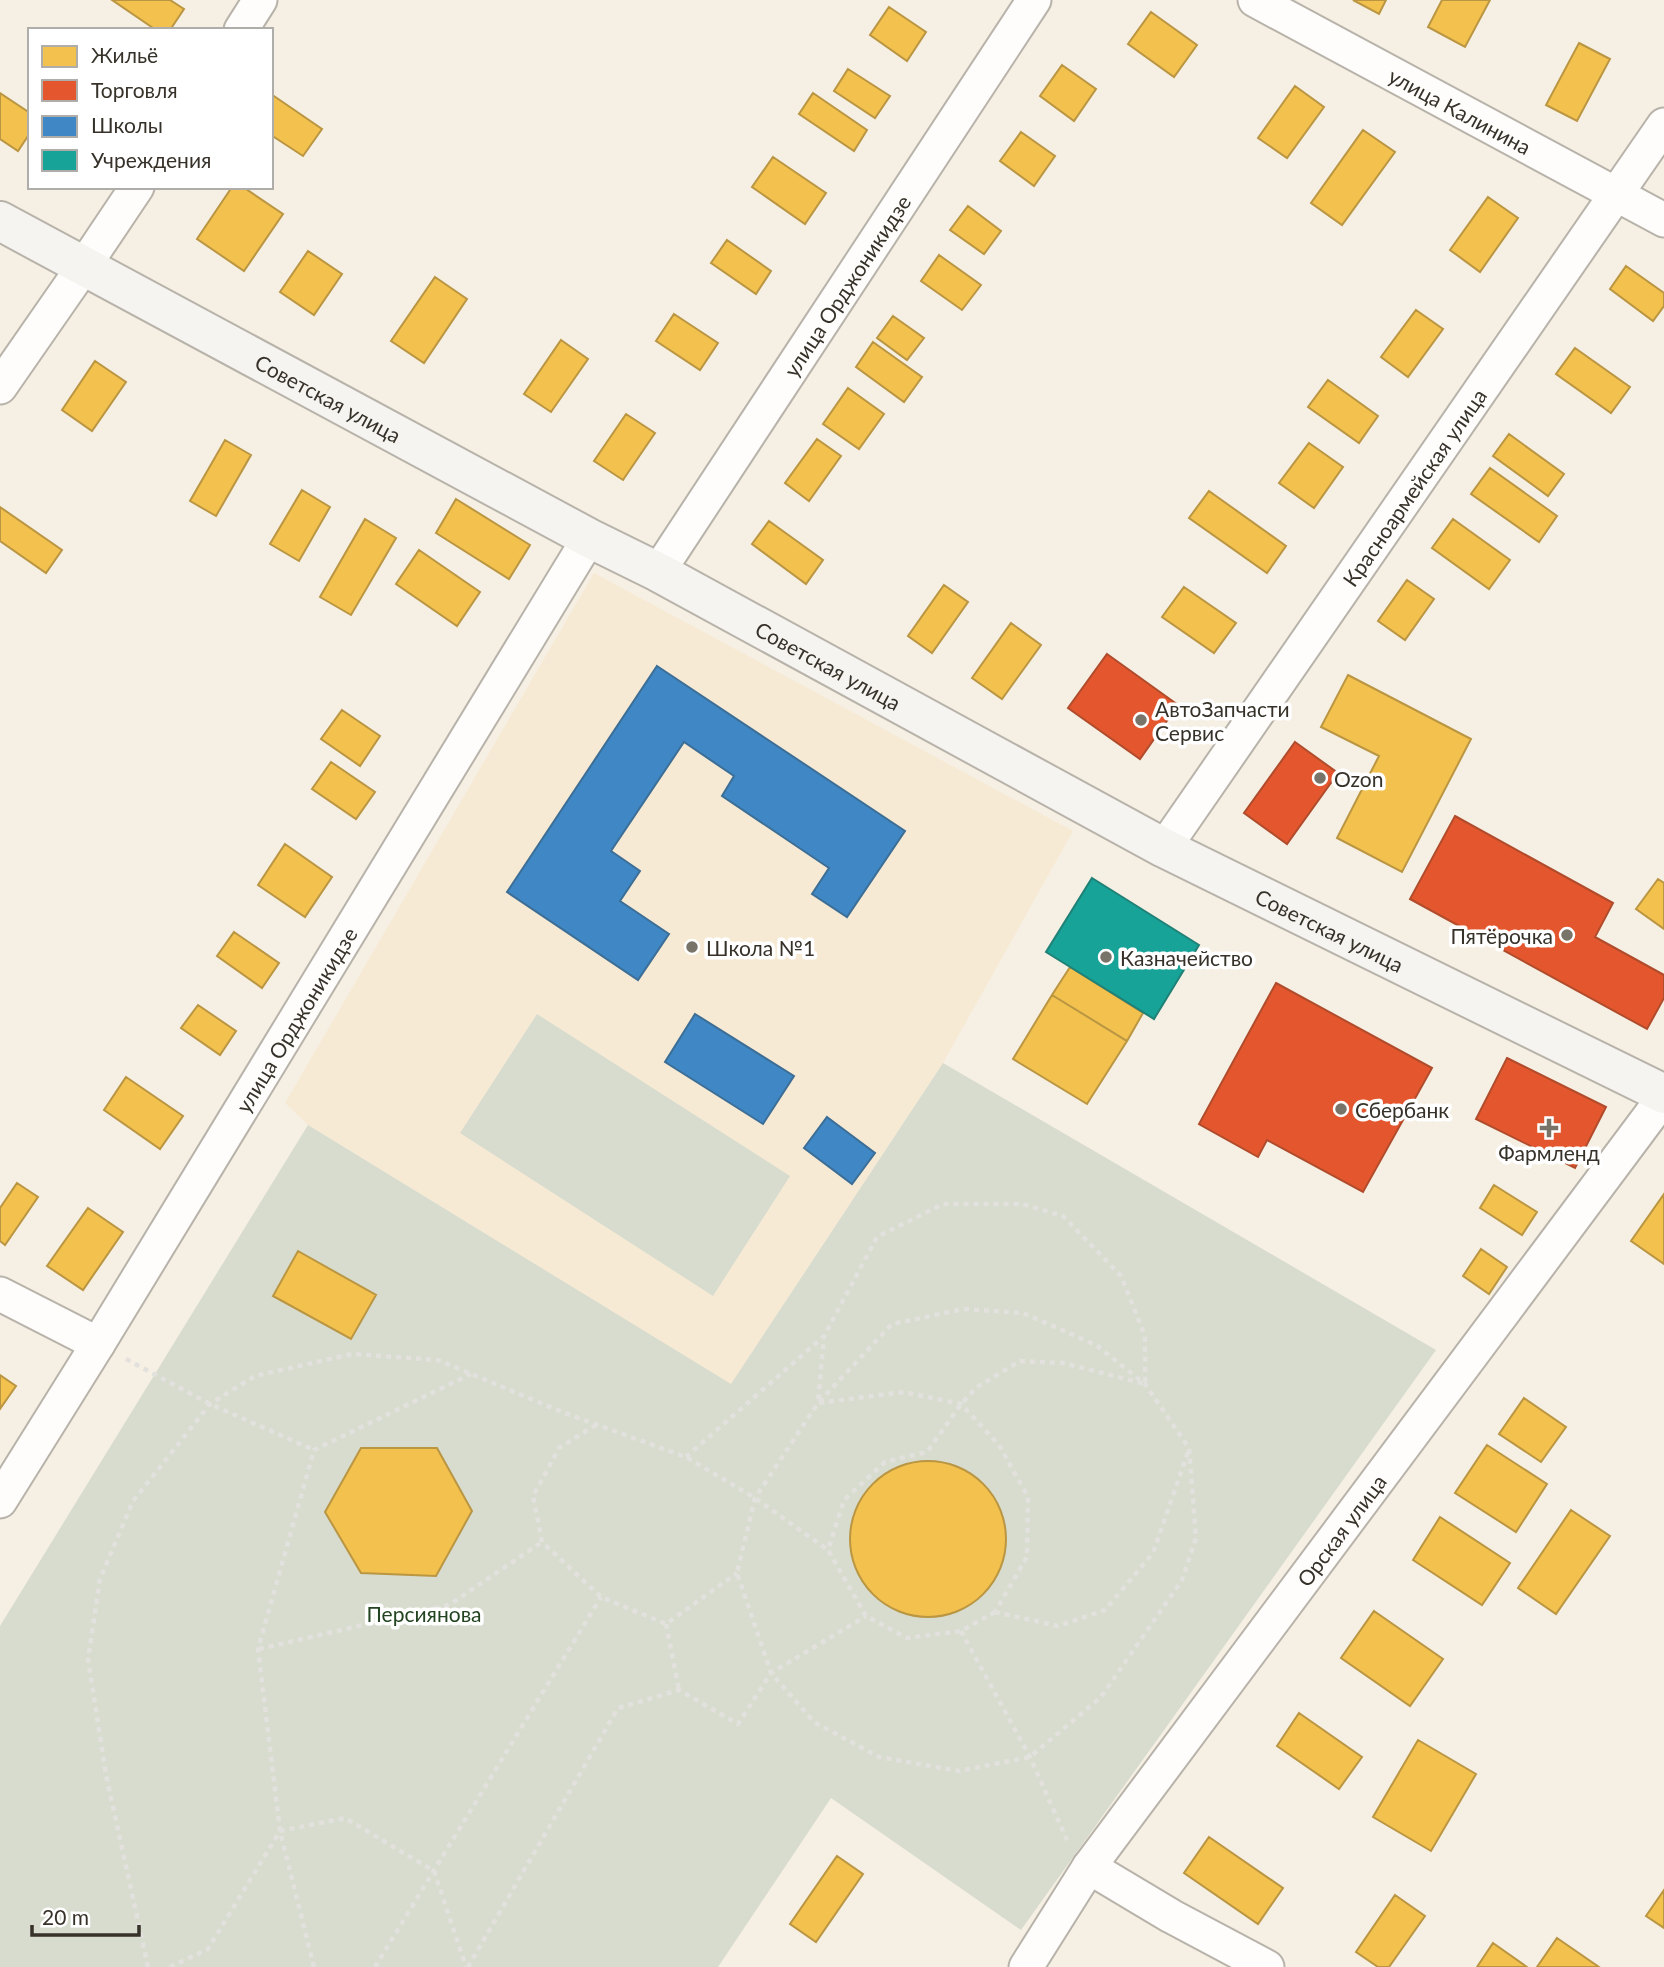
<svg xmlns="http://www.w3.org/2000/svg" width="1664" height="1967" font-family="Lato,sans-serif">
  <rect width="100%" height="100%" fill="#f6efe3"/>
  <path fill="#f7ead5" d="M 594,573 L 1073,831 L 943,1063 L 731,1385 L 308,1125 L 285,1103 Z"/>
  <path fill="#d7dcce" d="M 537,1014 L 790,1176 L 713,1296 L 460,1133 Z
    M 943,1063 L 1436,1350 L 1021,1930 L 831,1798 L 718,1967 L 0,1967 L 0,1626 L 308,1125 L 731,1384 Z"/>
  <path fill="#f2c14e" stroke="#ba9643" stroke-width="2" d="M 112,0 L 170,0 L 184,9 L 170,30 L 156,30 Z
    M 1353,0 L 1386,0 L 1379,14 Z
    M 1442,0 L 1490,0 L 1465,47 L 1428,27 Z
    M 889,7 L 926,32 L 907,61 L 870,35 Z
    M 1151,12 L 1197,45 L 1174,77 L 1128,44 Z
    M 1579,43 L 1610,59 L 1577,121 L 1546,105 Z
    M 1062,65 L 1096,89 L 1074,121 L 1040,96 Z
    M 848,69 L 890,96 L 875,118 L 834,91 Z
    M 1295,86 L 1324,107 L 1287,158 L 1258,138 Z
    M 0,93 L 30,113 L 30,133 L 18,151 L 0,139 Z
    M 813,93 L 867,130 L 854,151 L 799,114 Z
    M 271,94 L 322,129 L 303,156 L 271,135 Z
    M 1363,130 L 1395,152 L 1342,225 L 1311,203 Z
    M 1021,132 L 1055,156 L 1034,186 L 1000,161 Z
    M 773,157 L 826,193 L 805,224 L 752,187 Z
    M 232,187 L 243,187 L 283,214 L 244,271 L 197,239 Z
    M 1488,197 L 1518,218 L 1480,272 L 1450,250 Z
    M 968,206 L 1001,231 L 984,254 L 950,230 Z
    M 727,240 L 771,271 L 756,294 L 711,263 Z
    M 308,251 L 342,274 L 314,315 L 280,292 Z
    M 939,255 L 981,285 L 962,310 L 921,281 Z
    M 1626,266 L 1664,293 L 1664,306 L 1653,321 L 1610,289 Z
    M 435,277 L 467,299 L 424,363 L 391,341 Z
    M 1416,310 L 1443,329 L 1408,377 L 1381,357 Z
    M 674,314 L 718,343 L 700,370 L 656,341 Z
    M 893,316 L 924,338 L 907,360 L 877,338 Z
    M 561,340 L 588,359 L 551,412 L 524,394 Z
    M 873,342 L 922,377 L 904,402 L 856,367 Z
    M 1575,348 L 1630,387 L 1611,413 L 1556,374 Z
    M 95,361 L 126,382 L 92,431 L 62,410 Z
    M 1328,380 L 1378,416 L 1359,443 L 1308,407 Z
    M 848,388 L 884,414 L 859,449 L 823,424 Z
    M 626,414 L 655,433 L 623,480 L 594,461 Z
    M 1509,434 L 1564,474 L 1548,496 L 1493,456 Z
    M 817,439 L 841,456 L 809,501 L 785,483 Z
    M 225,440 L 251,455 L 216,516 L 190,501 Z
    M 1309,443 L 1343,467 L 1314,508 L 1279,483 Z
    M 1490,468 L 1557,516 L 1539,542 L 1471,494 Z
    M 302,490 L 330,507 L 299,561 L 270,544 Z
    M 1209,491 L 1286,546 L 1267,573 L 1189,518 Z
    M 456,499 L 530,545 L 509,579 L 436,533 Z
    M 0,507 L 62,550 L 46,573 L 0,541 Z
    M 365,519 L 396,538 L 351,615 L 320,597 Z
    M 1453,519 L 1510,560 L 1489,589 L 1432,548 Z
    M 769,521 L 823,560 L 806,584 L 752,544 Z
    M 419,550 L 480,592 L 457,626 L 396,584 Z
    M 1407,580 L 1434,599 L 1405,640 L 1378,621 Z
    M 944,585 L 968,602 L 932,653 L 908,636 Z
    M 1184,587 L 1236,623 L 1214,653 L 1162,617 Z
    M 1011,623 L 1041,645 L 1002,699 L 972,678 Z
    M 1348,675 L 1471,739 L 1402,872 L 1337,838 L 1379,756 L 1321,727 Z
    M 342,710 L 380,736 L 360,766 L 321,739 Z
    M 331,762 L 375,792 L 356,819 L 312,789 Z
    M 285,844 L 332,877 L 305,917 L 258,885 Z
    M 1658,879 L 1664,883 L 1664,929 L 1636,909 Z
    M 234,932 L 279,963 L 262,988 L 217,956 Z
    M 1070,967 L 1143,1013 L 1127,1041 L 1052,995 Z
    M 1052,995 L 1127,1041 L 1087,1104 L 1013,1059 Z
    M 198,1005 L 236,1031 L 220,1055 L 181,1028 Z
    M 126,1077 L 183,1116 L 160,1149 L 104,1110 Z
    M 17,1183 L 38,1197 L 5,1245 L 0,1241 L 0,1208 Z
    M 1494,1185 L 1537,1212 L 1522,1235 L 1480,1208 Z
    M 1664,1194 L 1664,1264 L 1631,1241 Z
    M 88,1208 L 123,1232 L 83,1290 L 47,1266 Z
    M 1481,1249 L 1507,1267 L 1489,1294 L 1463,1276 Z
    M 298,1251 L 376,1295 L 351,1339 L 273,1296 Z
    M 0,1375 L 16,1386 L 0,1409 Z
    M 1524,1398 L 1566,1427 L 1541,1462 L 1499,1434 Z
    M 1487,1445 L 1547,1484 L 1516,1532 L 1455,1493 Z
    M 361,1448 L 437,1448 L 472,1511 L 436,1576 L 361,1573 L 325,1512 Z
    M850 1539a78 78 0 1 1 156 0a78 78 0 1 1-156 0Z
    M 1571,1510 L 1610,1536 L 1556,1614 L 1518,1588 Z
    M 1440,1517 L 1510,1563 L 1482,1605 L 1413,1560 Z
    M 1374,1611 L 1443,1659 L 1410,1706 L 1341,1658 Z
    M 1299,1713 L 1362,1757 L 1339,1789 L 1277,1746 Z
    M 1418,1740 L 1476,1774 L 1431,1851 L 1373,1817 Z
    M 1209,1837 L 1283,1888 L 1258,1924 L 1184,1873 Z
    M 837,1856 L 863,1874 L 816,1942 L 790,1924 Z
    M 1664,1890 L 1664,1928 L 1646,1916 Z
    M 1395,1895 L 1425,1916 L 1389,1967 L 1378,1967 L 1356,1952 Z
    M 1557,1938 L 1599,1967 L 1537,1967 Z
    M 1493,1943 L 1527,1967 L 1477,1967 Z"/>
  <path fill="#e4572e" stroke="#b04c2c" stroke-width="2" d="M 1107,654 L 1178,705 L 1140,759 L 1068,708 Z
    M 1295,742 L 1338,773 L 1287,844 L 1244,813 Z
    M 1455,816 L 1613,903 L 1595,937 L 1664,975 L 1664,998 L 1647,1029 L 1410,899 Z
    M 1276,983 L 1432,1068 L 1363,1192 L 1267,1140 L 1258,1157 L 1199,1124 Z
    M 1507,1058 L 1606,1107 L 1575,1168 L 1476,1119 Z"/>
  <path fill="#3f88c5" stroke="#3c6e96" stroke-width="2" d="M 657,666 L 905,831 L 847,917 L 812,894 L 829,868 L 722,796 L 734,776 L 684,742 L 611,851 L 640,871 L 620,901 L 669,934 L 638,980 L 507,892 Z
    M 695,1014 L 794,1076 L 763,1124 L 665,1062 Z
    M 827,1117 L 875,1153 L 852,1184 L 804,1148 Z"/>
  <path fill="#17a398" stroke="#208177" stroke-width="2" d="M 1092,878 L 1199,945 L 1154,1019 L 1046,952 Z"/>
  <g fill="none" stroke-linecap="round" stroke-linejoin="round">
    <g stroke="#b8b3aa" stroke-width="37">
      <g id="street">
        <path id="s1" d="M 1255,0 L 1664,220"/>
        <path d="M 241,30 L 260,0"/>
        <path d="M 0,387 L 84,266 L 137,187"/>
        <path id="s2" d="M 658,572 L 1034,0"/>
        <path id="s3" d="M 1164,848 L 1664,125"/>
        <path d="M 0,1294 L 98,1344"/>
        <path id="s4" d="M 0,1501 L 98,1344 L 589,538"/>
        <path d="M 1089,1867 L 1171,1916 L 1267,1967"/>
        <path id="s5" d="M 1026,1967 L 1089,1867 L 1664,1097"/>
      </g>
    </g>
    <g stroke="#b8b3aa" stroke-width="42">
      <g id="secondary">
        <path id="s6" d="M 0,221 L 589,538 L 658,572 L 1164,848 L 1664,1094"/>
      </g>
    </g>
    <path stroke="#e3e1de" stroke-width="4.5" stroke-dasharray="5 5" stroke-linecap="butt" d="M 964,1309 L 1023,1313 L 1096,1345 L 1145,1384 L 1189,1448 L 1196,1538 L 1182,1580 L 1101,1697 L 1030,1757 L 959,1771 L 879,1757 L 814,1722 L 771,1673 L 737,1573 L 755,1498 L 818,1403 L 892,1324 Z
      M 126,1359 L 210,1404 L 314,1450
      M 596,1425 L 559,1448 L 533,1496 L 542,1542 L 601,1597 L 666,1624 L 737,1573
      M 686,1457 L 823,1337
      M 995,1612 L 961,1631 L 907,1638 L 866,1616 L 828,1550 L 844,1500 L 885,1462 L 927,1452 L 961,1404 L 977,1387 L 1020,1361 L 1063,1363 L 1145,1384 L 1145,1336 L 1121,1276 L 1063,1216 L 1022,1204 L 943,1204 L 877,1237 L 824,1336 L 818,1403 L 904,1392 L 961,1404 L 999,1445 L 1028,1497 L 1027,1557 L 995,1612
      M 995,1612 L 1058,1626 L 1105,1610 L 1153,1553 L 1188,1452
      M 666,1624 L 679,1690
      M 961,1631 L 1030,1757 L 1067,1840
      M 259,1649 L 449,1605 L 542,1542
      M 148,1967 L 106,1775 L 88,1659 L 100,1579 L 133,1501 L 210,1404 L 255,1376 L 352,1354 L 438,1360 L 562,1412 L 686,1457 L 755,1498 L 828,1550
      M 170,1967 L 208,1949 L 280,1831 L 345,1818 L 434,1871 L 466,1967
      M 314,1967 L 280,1831 L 258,1649 L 314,1450 L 471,1374
      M 375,1967 L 601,1597
      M 468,1967 L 618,1708 L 679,1690 L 738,1724 L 771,1673 L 866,1616"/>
    <use href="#street" stroke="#fefdfb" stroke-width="33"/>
    <use href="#secondary" stroke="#f6f4f0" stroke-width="38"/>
  </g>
  <g fill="#79746a" stroke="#fff" stroke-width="2.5">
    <circle cx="1141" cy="720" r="7"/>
    <circle cx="1320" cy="778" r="7"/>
    <circle cx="1567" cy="935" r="7"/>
    <circle cx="692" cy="947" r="7"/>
    <circle cx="1106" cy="957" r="7"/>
    <circle cx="1341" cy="1109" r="7"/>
    <path d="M1545.5 1117.5h7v7h7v7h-7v7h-7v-7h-7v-7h7z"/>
  </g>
  <g text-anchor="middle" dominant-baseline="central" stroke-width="7" stroke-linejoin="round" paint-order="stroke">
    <g font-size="21" fill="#363129" stroke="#fff">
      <text stroke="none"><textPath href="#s1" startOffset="233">улица Калинина</textPath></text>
      <text stroke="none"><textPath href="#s2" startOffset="343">улица Орджоникидзе</textPath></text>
      <text stroke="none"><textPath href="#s6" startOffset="373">Советская улица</textPath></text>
      <text stroke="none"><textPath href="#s3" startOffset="439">Красноармейская улица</textPath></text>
      <text stroke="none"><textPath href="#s6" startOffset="940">Советская улица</textPath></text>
      <text stroke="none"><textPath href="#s6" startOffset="1507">Советская улица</textPath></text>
      <text stroke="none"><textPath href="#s4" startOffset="565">улица Орджоникидзе</textPath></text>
      <text stroke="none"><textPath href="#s5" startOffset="539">Орская улица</textPath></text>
    </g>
    <g font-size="21" fill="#363129" stroke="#fff" text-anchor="start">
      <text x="1155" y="708">АвтоЗапчасти<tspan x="1155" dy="24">Сервис</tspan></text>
      <text x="1334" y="778">Ozon</text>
      <text x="1553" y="935" text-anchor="end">Пятёрочка</text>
      <text x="706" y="947">Школа №1</text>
      <text x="1120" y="957">Казначейство</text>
      <text x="1355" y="1109">Сбербанк</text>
      <text x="1549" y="1152" text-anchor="middle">Фармленд</text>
    </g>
    <g font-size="21" fill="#224420" stroke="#fff">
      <text x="424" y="1613">Персиянова</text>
    </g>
  </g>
  <rect x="28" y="28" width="245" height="161" fill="#ffffff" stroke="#afada9" stroke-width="2"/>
  <rect x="42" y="46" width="35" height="21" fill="#f2c14e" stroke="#afada9" stroke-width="2"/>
  <text x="91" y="63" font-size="21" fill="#363129">Жильё</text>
  <rect x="42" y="80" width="35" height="21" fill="#e4572e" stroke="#afada9" stroke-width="2"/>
  <text x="91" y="98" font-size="21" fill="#363129">Торговля</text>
  <rect x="42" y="116" width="35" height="21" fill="#3f88c5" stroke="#afada9" stroke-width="2"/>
  <text x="91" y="133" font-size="21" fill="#363129">Школы</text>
  <rect x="42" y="150" width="35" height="21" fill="#17a398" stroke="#afada9" stroke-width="2"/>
  <text x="91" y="168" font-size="21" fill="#363129">Учреждения</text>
  <path d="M32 1925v10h107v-10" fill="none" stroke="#363129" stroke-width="3.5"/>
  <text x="42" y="1925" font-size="21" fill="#363129" stroke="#ffffff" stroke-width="5" paint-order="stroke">20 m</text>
</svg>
